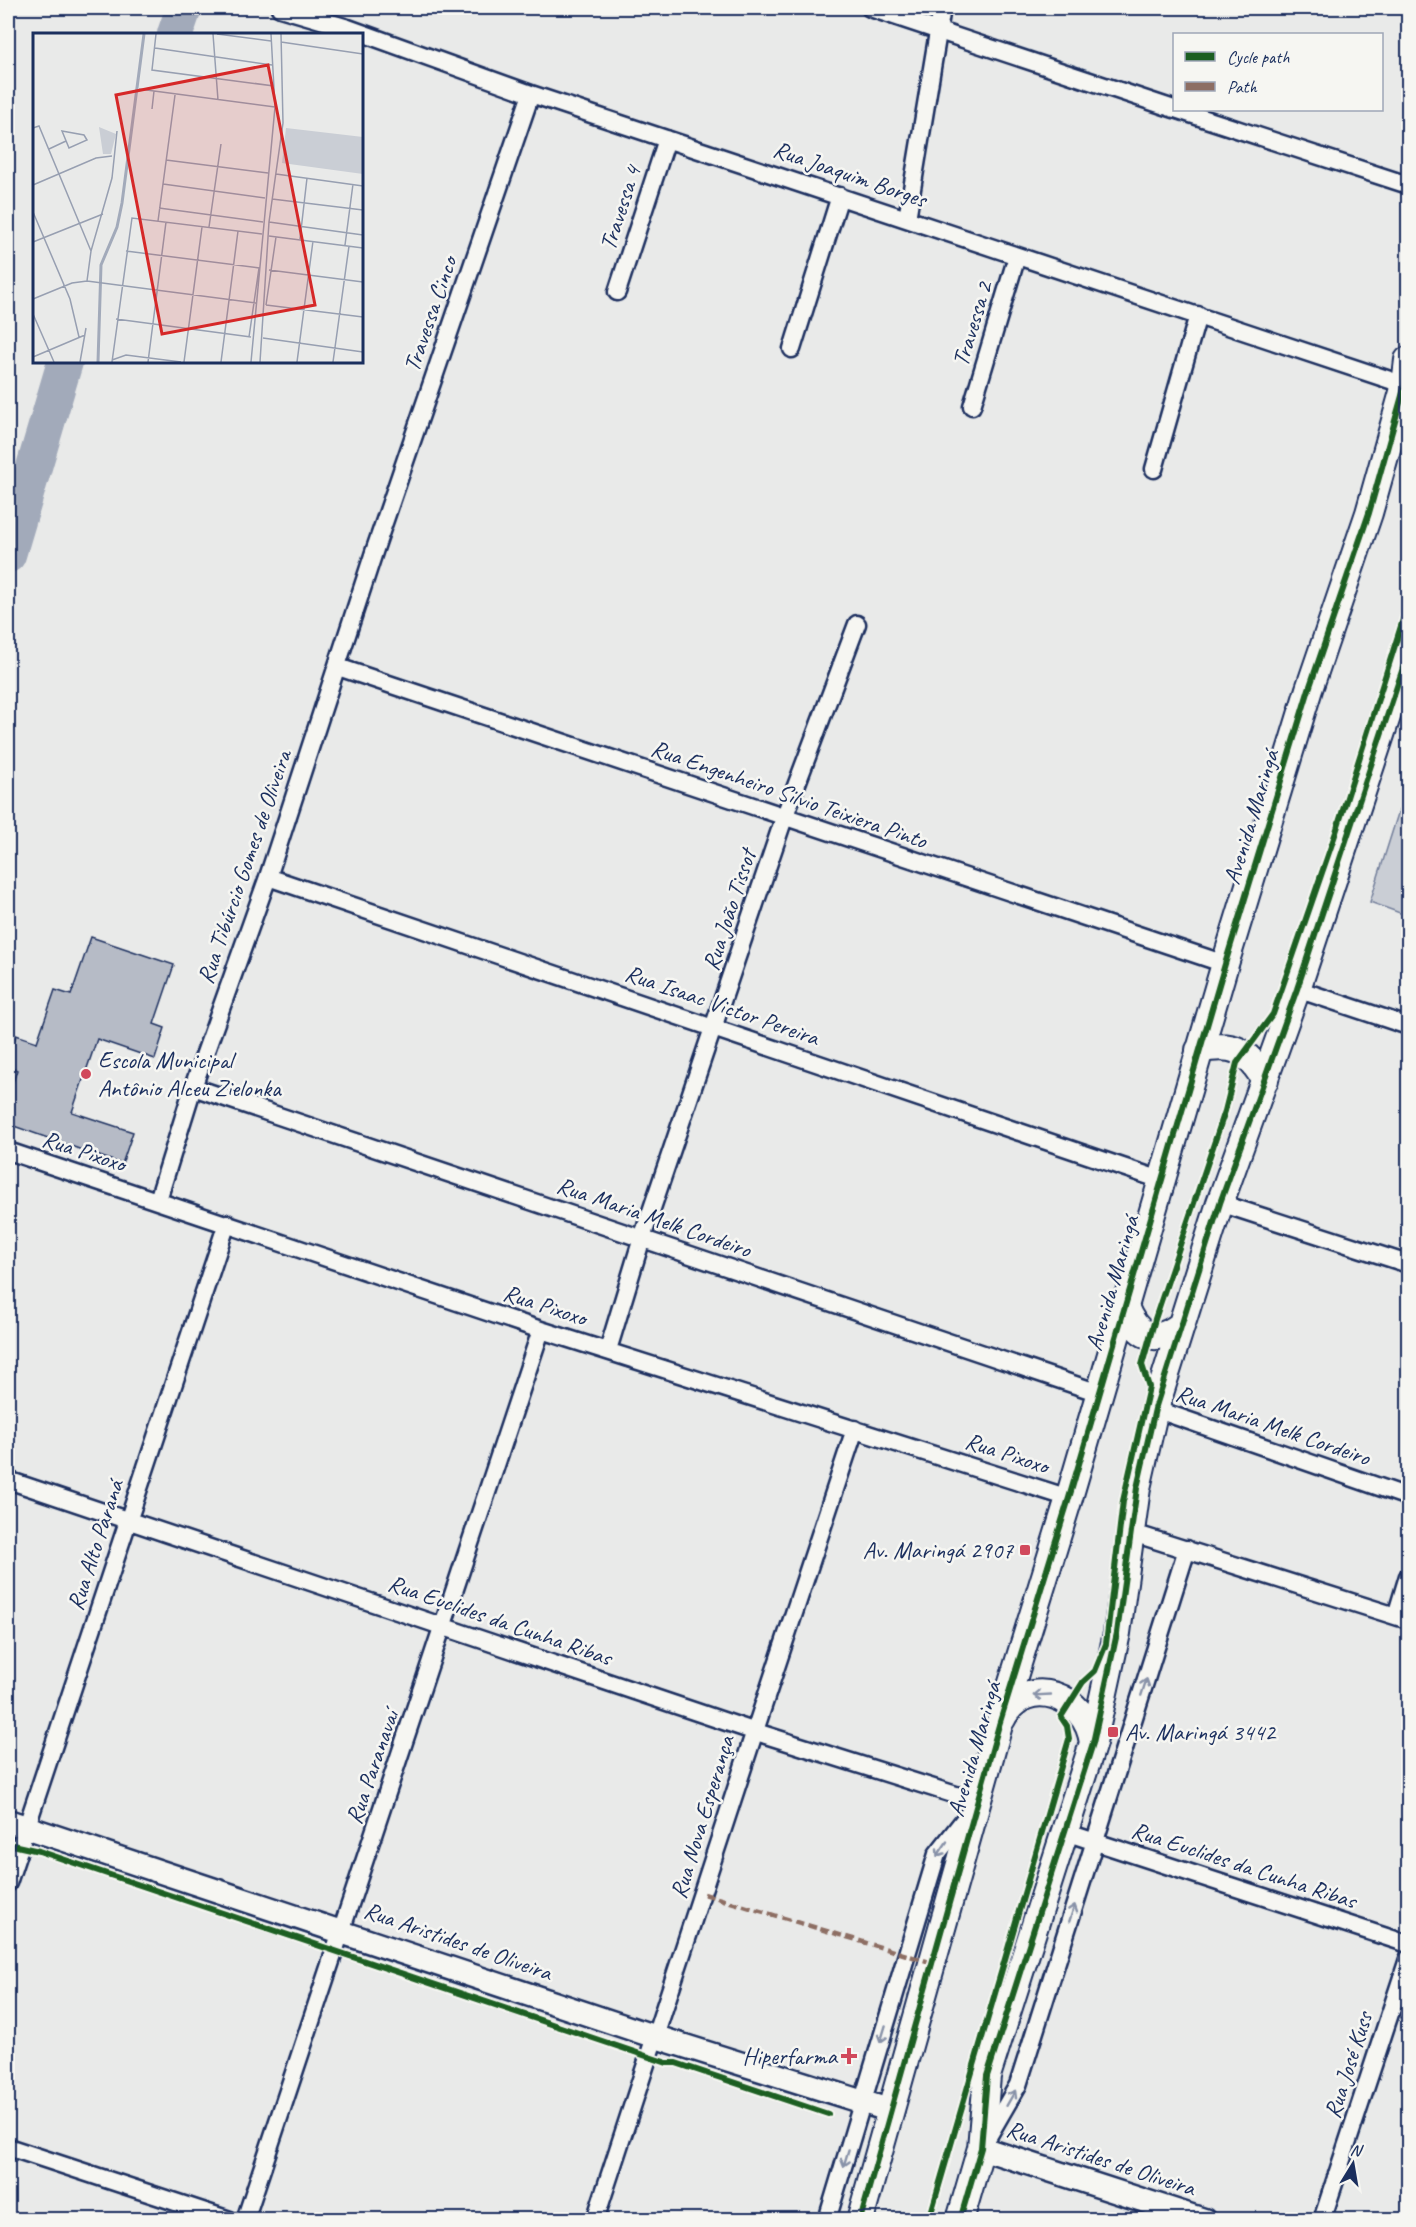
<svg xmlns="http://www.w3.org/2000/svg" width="1416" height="2227" font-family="Caveat,sans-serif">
  <rect width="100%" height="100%" fill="#e9eae9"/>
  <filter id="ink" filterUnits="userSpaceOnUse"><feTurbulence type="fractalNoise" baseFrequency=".0167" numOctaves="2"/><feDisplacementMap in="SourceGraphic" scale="12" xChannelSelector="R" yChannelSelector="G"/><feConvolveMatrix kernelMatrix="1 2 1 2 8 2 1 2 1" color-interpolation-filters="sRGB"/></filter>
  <g filter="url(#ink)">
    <path fill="#caced5" stroke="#727e9a" stroke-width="1.5" d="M 1408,782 L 1408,916 L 1370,902 Z"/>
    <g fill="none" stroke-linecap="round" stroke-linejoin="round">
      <path stroke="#a2aaba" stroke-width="36" d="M 175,34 L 184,8
        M 8,555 L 65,362"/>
    </g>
    <path fill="#b6bbc6" stroke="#1b2f5e" stroke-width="1.5" d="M 91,937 L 174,965 L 154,1024 L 165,1028 L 155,1059 L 97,1039 L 72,1112 L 133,1132 L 122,1164 L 8,1124 L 8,1097 L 17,1070 L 8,1067 L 8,1060 L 16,1035 L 37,1042 L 55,990 L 71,995 Z"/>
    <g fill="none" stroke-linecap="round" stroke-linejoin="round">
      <g stroke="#1b2f5e" stroke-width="21">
        <path id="street" d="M 280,8 L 348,28 L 531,94 L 1405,385
          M 870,8 L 1174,109
          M 1178,110 L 1408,185
          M 907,219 L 942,8
          M 617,292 L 667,139
          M 792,349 L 840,196
          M 972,406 L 1017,256
          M 1154,469 L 1198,315
          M 338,667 L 1225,964
          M 268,877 L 1161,1180
          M 1297,989 L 1408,1026
          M 193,1087 L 1099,1393
          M 8,1151 L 541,1330 L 1069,1498
          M 158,1200 L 193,1087 L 268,877 L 375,549 L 531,94
          M 1220,1203 L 1408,1264
          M 608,1350 L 642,1238 L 784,818 L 857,624
          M 1155,1409 L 1408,1497
          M 8,1480 L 753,1731 L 978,1802 L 937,1854 L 827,2220
          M 1130,1532 L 1408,1620
          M 1396,1616 L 1408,1576
          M 1065,1832 L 1408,1944
          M 8,1883 L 227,1223
          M 985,2142 L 1018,2085 L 1187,1549
          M 8,2147 L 230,2220
          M 245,2220 L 541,1330
          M 595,2220 C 683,1956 766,1692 855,1429
          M 1322,2220 L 1408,1959"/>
      </g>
      <g stroke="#1b2f5e" stroke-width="27">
        <path id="secondary" d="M 8,1821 L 656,2037 L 892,2111
          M 981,2148 L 1204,2220"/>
      </g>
      <g stroke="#1b2f5e" stroke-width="30">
        <path id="primary" d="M 1199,1050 C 1234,1042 1247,1050 1265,1080
          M 1125,1307 C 1137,1336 1154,1346 1181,1325
          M 1002,1719 C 1026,1672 1087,1695 1093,1743
          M 860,2220 L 999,1725 L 1069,1498 L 1225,964 L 1309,689 L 1369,513 L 1405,385 L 1408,360
          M 960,2220 L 981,2148 L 987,2076 L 1093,1743 L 1117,1633 L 1137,1488 L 1155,1409 L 1220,1203 L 1297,989 L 1408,653"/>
      </g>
      <use href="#street" stroke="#f6f6f2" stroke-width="16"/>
      <use href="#secondary" stroke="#f6f6f2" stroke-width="22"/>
      <use href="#primary" stroke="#f6f6f2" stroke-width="26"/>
      <path stroke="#8d6e63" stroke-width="4.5" stroke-dasharray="9 4.5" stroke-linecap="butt" d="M 704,1894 L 933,1963"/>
      <g stroke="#f6f6f2" stroke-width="10">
        <path id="cycleway" d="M 8,1844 L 39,1851 L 667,2063 L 676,2063 L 828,2114
          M 860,2220 L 999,1725 L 1069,1498 L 1225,964 L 1309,689 L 1369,513 L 1405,385 L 1408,360
          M 929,2220 L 1069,1739 L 1067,1726 L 1061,1717 L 1083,1682 L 1095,1671 L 1106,1644 L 1123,1501 L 1149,1387 L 1142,1365 L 1155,1319 L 1225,1111 L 1237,1063 L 1273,1014 L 1336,832 L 1408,604
          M 960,2220 L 981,2148 L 987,2076 L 1093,1743 L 1117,1633 L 1137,1488 L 1155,1409 L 1220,1203 L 1297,989 L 1408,653"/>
      </g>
      <use href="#cycleway" stroke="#1b5e20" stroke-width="6"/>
    </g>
    <defs><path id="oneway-shaft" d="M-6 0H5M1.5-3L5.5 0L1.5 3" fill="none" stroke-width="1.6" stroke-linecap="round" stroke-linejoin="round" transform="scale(1.5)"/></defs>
    <g stroke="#8892a8">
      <use href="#oneway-shaft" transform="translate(1144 1687) rotate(-72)"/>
      <use href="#oneway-shaft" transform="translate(1042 1695) rotate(177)"/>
      <use href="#oneway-shaft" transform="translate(942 1849) rotate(124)"/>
      <use href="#oneway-shaft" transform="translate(1072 1913) rotate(-72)"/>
      <use href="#oneway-shaft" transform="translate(883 2034) rotate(107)"/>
      <use href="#oneway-shaft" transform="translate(1011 2098) rotate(-60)"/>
      <use href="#oneway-shaft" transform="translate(846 2158) rotate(107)"/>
    </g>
  </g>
  <g fill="#d1495b" stroke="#f6f6f2" stroke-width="2">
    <circle cx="86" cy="1074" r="6"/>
    <rect x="1019" y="1544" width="12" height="12" rx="3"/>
    <rect x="1107" y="1726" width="12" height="12" rx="3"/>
    <path d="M846 2047h6v6h6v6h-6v6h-6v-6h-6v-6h6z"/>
  </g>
  <g text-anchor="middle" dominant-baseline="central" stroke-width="5" stroke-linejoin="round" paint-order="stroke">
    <g font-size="24" fill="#1b2f5e" stroke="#f6f6f2">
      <text transform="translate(850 174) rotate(19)">Rua Joaquim Borges</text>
      <text transform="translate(620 208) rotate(-72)">Travessa 4</text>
      <text transform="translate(430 314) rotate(-71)">Travessa Cinco</text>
      <text transform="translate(972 324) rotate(-73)">Travessa 2</text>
      <text transform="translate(789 794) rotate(19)">Rua Engenheiro Silvio Teixiera Pinto</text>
      <text transform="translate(1251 817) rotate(-73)">Avenida Maringá</text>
      <text transform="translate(244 867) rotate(-71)">Rua Tibúrcio Gomes de Oliveira</text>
      <text transform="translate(729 910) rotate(-72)">Rua João Tissot</text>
      <text transform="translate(722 1005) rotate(19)">Rua Isaac Victor Pereira</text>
      <text transform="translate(84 1151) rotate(18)">Rua Pixoxo</text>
      <text transform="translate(654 1217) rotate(19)">Rua Maria Melk Cordeiro</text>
      <text transform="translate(1112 1283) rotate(-74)">Avenida Maringá</text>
      <text transform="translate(545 1305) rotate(18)">Rua Pixoxo</text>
      <text transform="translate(1273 1425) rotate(19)">Rua Maria Melk Cordeiro</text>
      <text transform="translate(1007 1453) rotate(18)">Rua Pixoxo</text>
      <text transform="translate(95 1545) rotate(-72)">Rua Alto Paraná</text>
      <text transform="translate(500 1620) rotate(19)">Rua Euclides da Cunha Ribas</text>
      <text transform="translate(974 1749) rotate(-74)">Avenida Maringá</text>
      <text transform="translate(372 1767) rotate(-71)">Rua Paranavaí</text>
      <text transform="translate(702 1817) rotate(-73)">Rua Nova Esperança</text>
      <text transform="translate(1244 1865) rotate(18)">Rua Euclides da Cunha Ribas</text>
      <text transform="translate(458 1941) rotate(19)">Rua Aristides de Oliveira</text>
      <text transform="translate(1348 2065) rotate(-72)">Rua José Kuss</text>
      <text transform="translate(1101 2158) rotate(18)">Rua Aristides de Oliveira</text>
    </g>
    <g font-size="24" fill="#1b2f5e" stroke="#f6f6f2" text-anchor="start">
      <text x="98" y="1060">Escola Municipal<tspan x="98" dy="28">Antônio Alceu Zielonka</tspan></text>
      <text x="1013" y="1550" text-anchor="end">Av. Maringá 2907</text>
      <text x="1125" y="1732">Av. Maringá 3442</text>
      <text x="837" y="2056" text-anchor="end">Hiperfarma</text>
    </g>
  </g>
  <g transform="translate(33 33)">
    <rect width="330" height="330" fill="#e9eae9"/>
    <path d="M 66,94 L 83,101 L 78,121 L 70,121 ZM 253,95 L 330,104 L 330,141 L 249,130 Z" fill="#caced5"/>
    <path fill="none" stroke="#a2aaba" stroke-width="3" d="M 65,329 L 68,232 L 84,194 L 89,170 L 111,1"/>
    <path fill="none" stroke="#979fb1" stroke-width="1.5" d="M 123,1 L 119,37 L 241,53M 180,1 L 185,67M 184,1 L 238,8M 248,9 L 330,21M 122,15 L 239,32M 106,56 L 242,74M 119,76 L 121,58M 0,95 L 6,93 L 58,218 L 54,248M 29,98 L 51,102 L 54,107 L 36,115 ZM 16,116 L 33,108M 133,127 L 235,140M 243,141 L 330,153M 130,151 L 232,165M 0,152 L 63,125 L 79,123M 239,166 L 330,177M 126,175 L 230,189M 0,179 L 37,266 L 46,304M 125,188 L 142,62M 236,189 L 330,202M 176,194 L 188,111M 236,203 L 330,215M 267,206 L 274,145M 0,209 L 70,181M 312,212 L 320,151M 58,218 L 79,145 L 84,98M 93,218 L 226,235 L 216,304M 236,237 L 330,249M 0,266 L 39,250 L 54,248 L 223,270M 233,272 L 243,204M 233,272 L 330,284M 0,281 L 21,329M 83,286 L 218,304M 230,305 L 330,319M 0,324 L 52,302M 79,327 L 93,322 L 148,329M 47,329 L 53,295M 79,329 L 99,185 L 229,201M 115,329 L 133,189M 151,329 L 169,194M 188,329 L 205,198M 218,329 L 242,74 L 238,1M 227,329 L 236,189 L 250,90 L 248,1M 264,329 L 280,208M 300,329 L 316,213"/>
    <path fill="#d62828" fill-opacity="0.15" stroke="#d62828" stroke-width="3" d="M 235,32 L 282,272 L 129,301 L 83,62 Z"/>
    <rect width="330" height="330" fill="none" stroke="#1b2f5e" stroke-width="3"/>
  </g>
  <rect width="1416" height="2227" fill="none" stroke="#f6f6f2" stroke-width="30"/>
  <rect x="15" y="15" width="1386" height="2197" fill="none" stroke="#1b2f5e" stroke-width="2" filter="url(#ink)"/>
  <rect x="1173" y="33" width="210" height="78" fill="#f6f6f2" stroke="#9ea6b7" stroke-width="1.5"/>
  <rect x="1185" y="52" width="30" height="9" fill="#1b5e20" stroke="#9ea6b7" stroke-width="1.5"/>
  <text x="1227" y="63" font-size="18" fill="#1b2f5e">Cycle path</text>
  <rect x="1185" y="82" width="30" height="9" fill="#8d6e63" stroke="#9ea6b7" stroke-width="1.5"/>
  <text x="1227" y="93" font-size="18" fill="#1b2f5e">Path</text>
  <g transform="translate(1353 2164) rotate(11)" stroke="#f6f6f2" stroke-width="4.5" paint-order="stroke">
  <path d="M0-4.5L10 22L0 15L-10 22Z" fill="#1b2f5e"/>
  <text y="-9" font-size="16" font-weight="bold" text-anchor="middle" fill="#1b2f5e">N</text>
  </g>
</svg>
